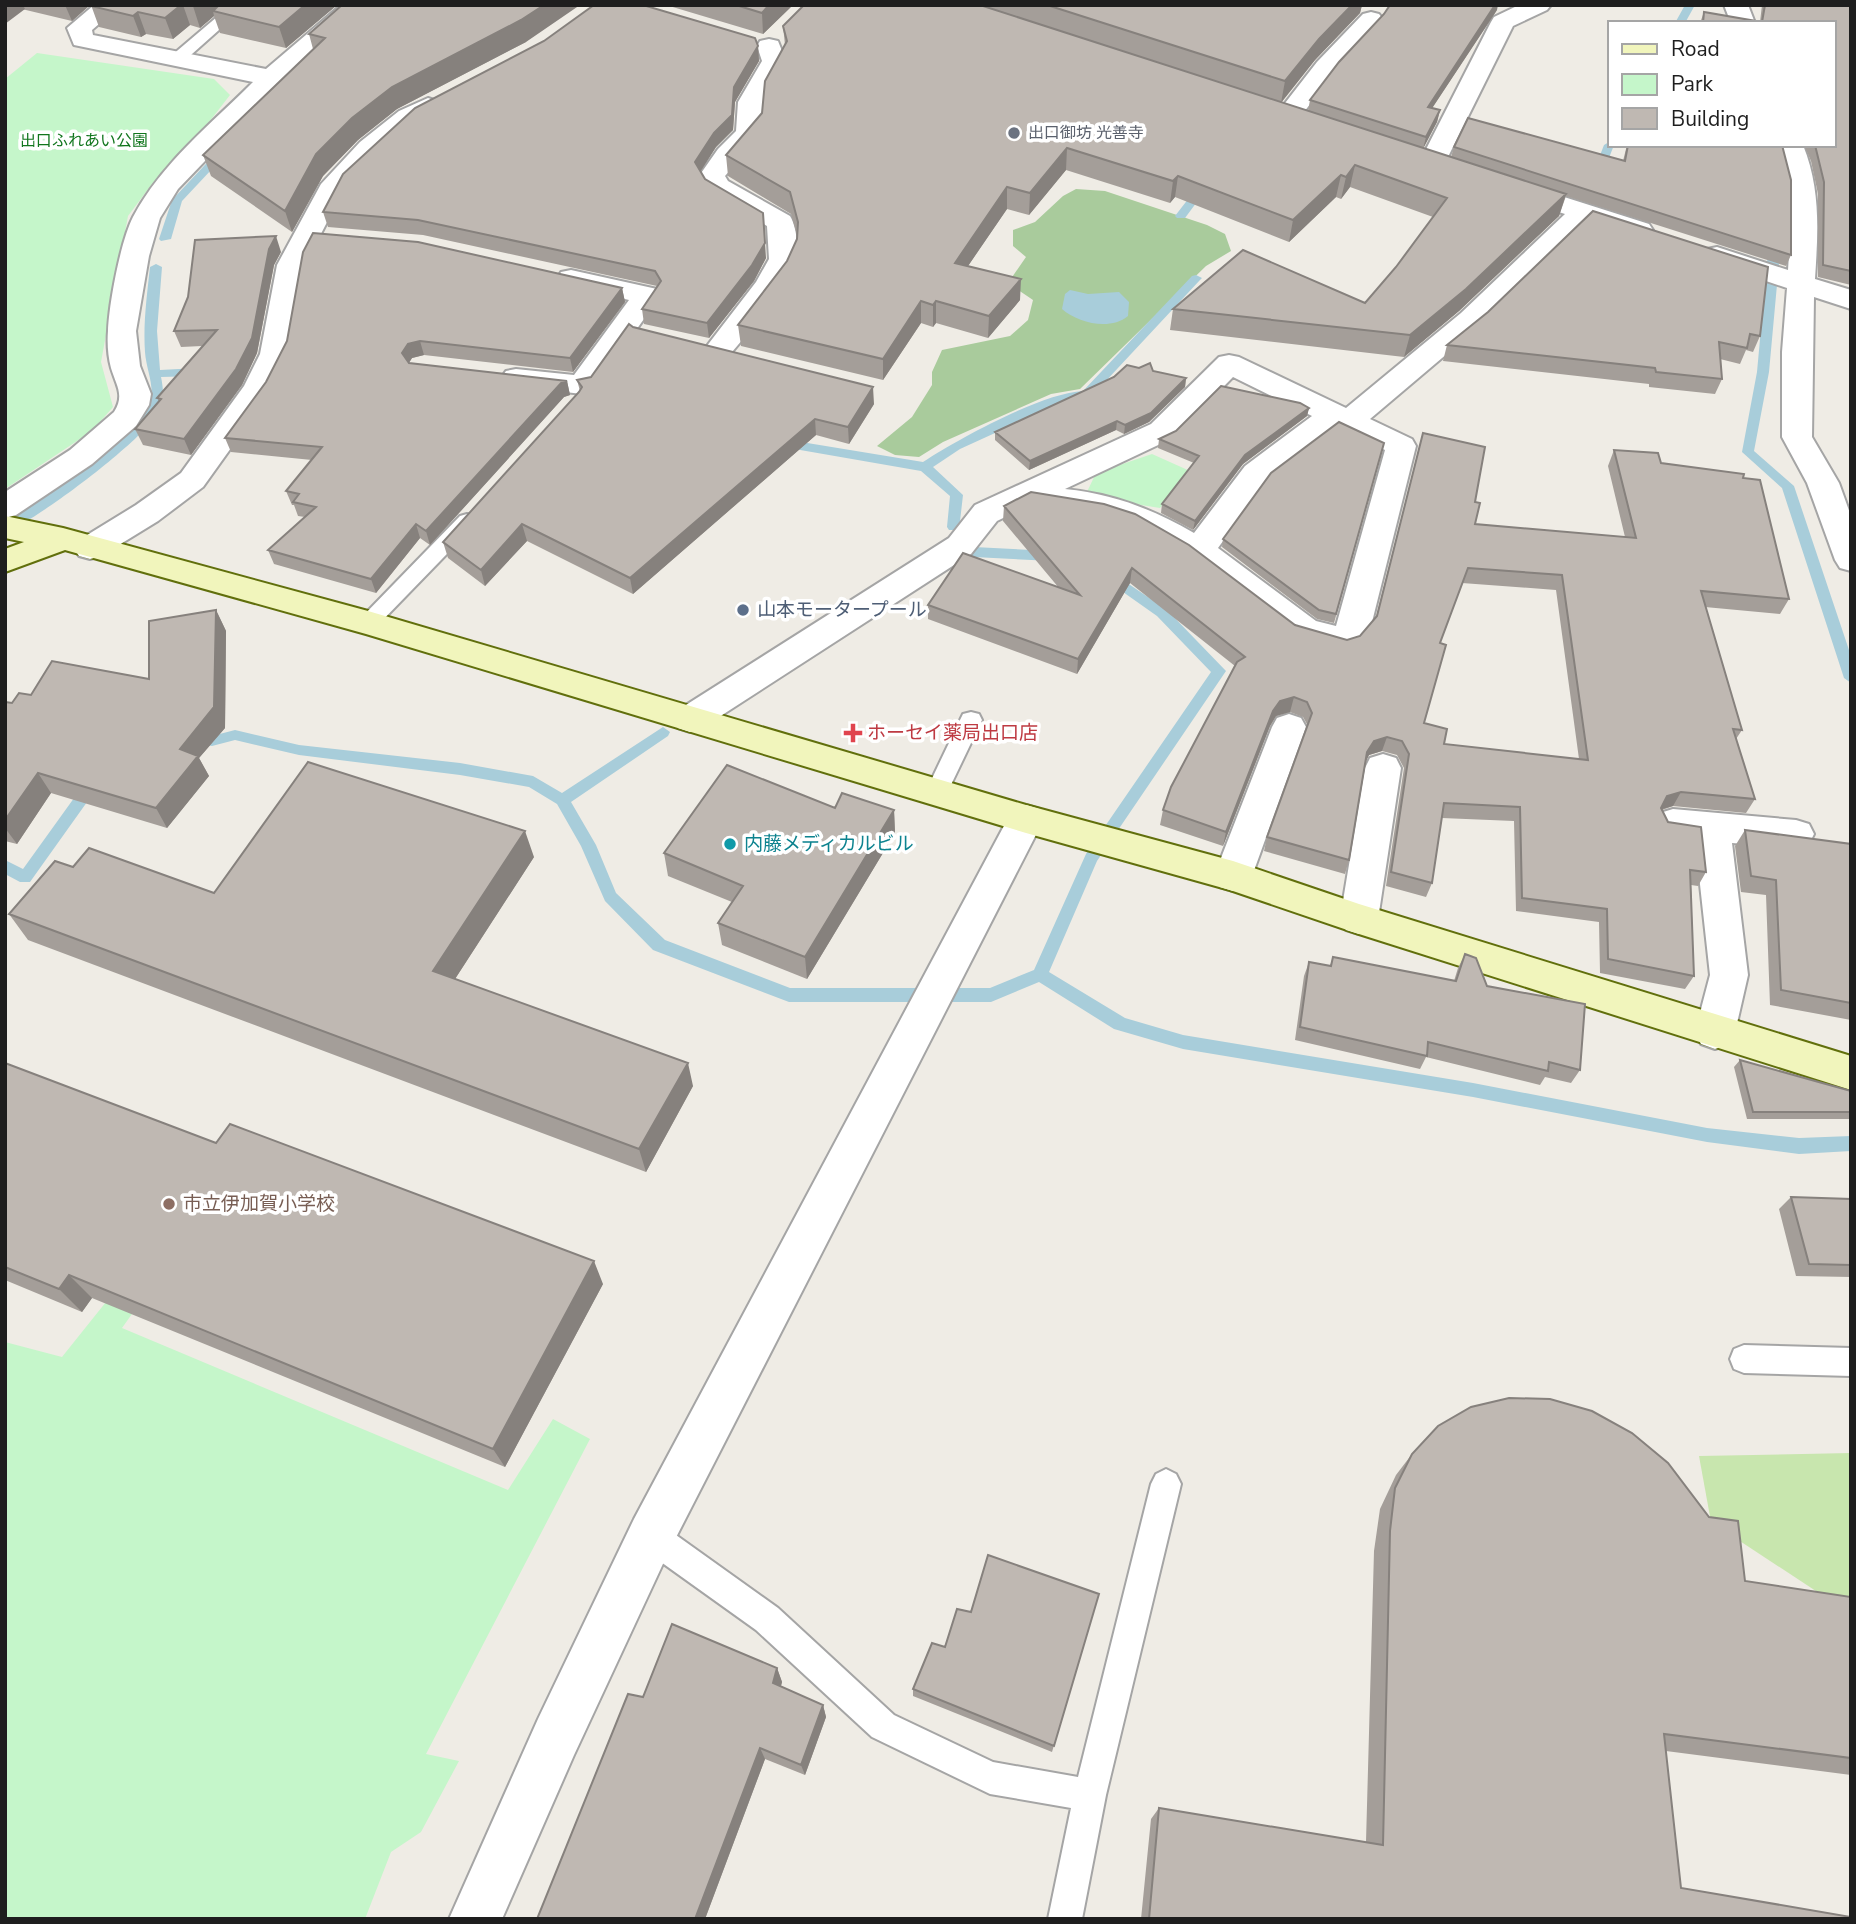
<svg xmlns="http://www.w3.org/2000/svg" width="1856" height="1924" font-family="'Nunito Sans','Noto Sans JP',sans-serif">
  <rect width="100%" height="100%" fill="#efece5"/>
  <path fill="#c8e6ae" d="M 1851,1453 L 1851,1603 L 1831,1601 L 1711,1522 L 1699,1456 Z"/>
  <path fill="#a9cb9c" d="M 1076,189 L 1105,191 L 1207,225 L 1225,234 L 1231,251 L 1206,266 L 1080,389 L 1051,394 L 943,442 L 919,457 L 895,455 L 877,446 L 912,417 L 932,385 L 932,372 L 942,350 L 1010,336 L 1028,320 L 1033,300 L 1008,283 L 1026,257 L 1013,246 L 1013,230 L 1035,222 L 1063,196 Z"/>
  <path fill="#c5f6ca" d="M 37,53 L 214,79 L 230,95 L 199,135 L 152,184 L 128,216 L 101,362 L 113,407 L 92,431 L 5,489 L 5,79 Z
    M 1152,454 L 1190,471 L 1160,508 L 1085,496 L 1096,473 Z
    M 174,1255 L 122,1328 L 508,1490 L 553,1419 L 590,1439 L 426,1754 L 459,1761 L 421,1832 L 391,1852 L 365,1919 L 5,1919 L 5,1342 L 62,1357 L 142,1257 Z"/>
  <path fill="#a8cdda" d="M 1070,290 L 1088,294 L 1119,292 L 1129,302 L 1128,316 C 1110,331 1078,323 1062,309 L 1065,294 Z"/>
  <g fill="none" stroke-linecap="round" stroke-linejoin="round">
    <path fill="#a8cdda" fill-rule="evenodd" d="M 1685,5 L 1695,5 L 1685,23 L 1675,23 Z
      M 1609,142 L 1609,145 L 1614,145 L 1602,176 L 1593,178 L 1592,176 L 1604,145 Z
      M 218,151 L 227,153 L 182,201 L 171,239 L 161,241 L 159,239 L 172,200 Z
      M 1199,185 L 1208,187 L 1185,218 L 1177,218 L 1175,216 Z
      M 1775,238 L 1781,241 L 1769,372 L 1754,451 L 1794,486 L 1851,656 L 1851,683 L 1844,678 L 1782,488 L 1742,452 L 1757,372 L 1769,241 Z
      M 156,264 L 162,267 L 157,331 L 160,370 L 198,368 L 204,372 L 198,376 L 161,377 C 164,391 164,401 157,414 C 142,441 35,522 5,532 L 5,522 C 37,502 144,435 151,400 C 154,384 146,368 145,352 C 143,324 147,295 150,267 Z
      M 1196,275 L 1202,278 L 1200,280 L 1090,398 L 1067,400 L 960,449 L 933,467 L 963,495 L 959,530 L 949,530 L 947,527 L 950,496 L 921,471 L 783,447 L 777,443 L 783,439 L 923,462 C 958,439 1042,393 1083,391 L 1192,276 Z
      M 974,547 L 1052,551 L 1059,556 L 1052,561 L 974,557 L 967,552 Z
      M 1111,572 L 1167,610 L 1226,671 L 1097,861 L 1049,972 L 1125,1018 L 1183,1035 L 1473,1083 L 1707,1128 L 1799,1138 L 1851,1136 L 1851,1151 L 1799,1154 L 1707,1142 L 1473,1097 L 1183,1049 L 1114,1029 L 1039,982 L 991,1002 L 789,1002 L 653,950 L 605,901 L 581,846 L 557,804 L 529,787 L 460,775 L 299,755 L 235,740 L 212,746 L 188,742 L 186,738 L 193,733 L 212,736 L 235,730 L 299,745 L 460,763 L 533,776 L 562,793 L 663,727 L 670,732 L 668,736 L 571,802 L 596,845 L 616,893 L 665,940 L 790,988 L 990,988 L 1034,970 L 1086,854 L 1211,672 L 1157,616 L 1106,580 L 1106,574 Z
      M 92,778 L 99,784 L 97,788 L 30,882 L 20,882 L 5,874 L 5,860 L 23,869 L 87,780 Z"/>
    <g stroke="#a5a5a5" stroke-width="4">
      <path id="lane" d="M 231,5 L 247,5 L 183,62 L 171,62 L 169,59 L 171,56 Z
        M 467,514 L 474,516 L 477,521 L 474,526 L 375,628 L 368,631 L 361,628 L 357,623 L 361,618 L 460,516 Z
        M 971,712 L 979,714 L 982,720 L 948,791 L 945,797 L 937,800 L 929,797 L 926,791 L 960,720 L 963,714 Z
        M 1744,1345 L 1851,1348 L 1851,1376 L 1744,1373 L 1734,1369 L 1730,1359 L 1734,1349 Z
        M 1166,1469 L 1176,1474 L 1181,1484 L 1106,1795 L 1082,1919 L 1048,1919 L 1071,1808 L 990,1794 L 872,1737 L 756,1630 L 640,1547 L 636,1536 L 640,1525 L 651,1521 L 662,1525 L 778,1608 L 894,1715 L 993,1762 L 1078,1777 L 1151,1484 L 1156,1474 Z"/>
    </g>
    <g stroke="#a5a5a5" stroke-width="4">
      <path id="street" d="M 94,5 L 121,5 L 92,30 L 93,35 L 266,69 L 341,5 L 368,5 L 280,83 L 178,189 L 160,218 L 149,256 L 136,331 L 140,366 L 151,394 L 149,405 L 136,426 L 92,464 L 16,515 L 5,518 L 5,492 L 70,450 L 114,412 C 125,395 116,385 111,368 C 108,357 107,342 108,331 C 109,303 121,240 133,217 C 161,164 212,123 253,82 L 74,45 L 67,28 Z
        M 1519,5 L 1551,5 L 1547,10 L 1513,26 L 1445,163 L 1441,169 L 1432,171 L 1423,169 L 1419,163 L 1491,22 L 1494,17 Z
        M 1724,5 L 1748,5 L 1755,23 L 1731,23 Z
        M 1371,12 L 1379,14 L 1383,19 L 1379,24 L 1335,72 L 1297,121 L 1288,124 L 1279,121 L 1275,116 L 1317,62 L 1363,14 Z
        M 769,39 L 778,41 L 786,61 L 764,102 L 762,133 L 725,176 L 728,181 L 790,216 C 796,225 799,248 797,259 C 792,283 745,336 728,357 L 718,360 L 708,357 L 703,351 L 756,282 L 769,259 L 767,226 L 708,192 L 699,176 L 718,149 L 736,131 L 738,102 L 762,61 L 757,46 L 760,41 Z
        M 428,98 L 437,101 L 441,106 L 378,154 L 345,187 L 305,265 L 290,354 L 269,395 L 203,487 L 158,521 L 101,556 L 90,559 L 79,556 L 74,548 L 79,540 L 136,505 L 181,473 L 244,386 L 260,354 L 277,265 L 321,184 L 360,142 L 399,111 Z
        M 1777,145 L 1803,145 C 1821,189 1818,232 1815,279 L 1851,290 L 1851,309 L 1814,297 L 1812,437 L 1839,483 L 1851,516 L 1851,571 L 1840,568 L 1835,560 L 1807,483 L 1782,437 L 1782,352 L 1787,288 L 1707,261 L 1703,255 L 1707,249 L 1717,247 L 1788,270 C 1791,226 1793,186 1777,145 Z
        M 1514,181 L 1649,224 L 1653,230 L 1649,236 L 1639,238 L 1588,222 L 1481,325 L 1370,419 L 1412,439 L 1416,446 L 1370,630 L 1354,649 L 1342,652 L 1293,638 L 1188,558 L 1134,527 L 1087,512 L 1030,505 L 997,521 L 971,554 L 702,728 L 690,732 L 678,728 L 673,719 L 678,710 L 949,538 L 975,505 L 1151,424 L 1219,357 L 1229,355 L 1239,357 L 1346,408 L 1461,313 L 1565,214 L 1505,195 L 1501,189 L 1505,183 ZM 1233,377 L 1312,416 L 1245,466 L 1194,533 C 1152,509 1114,494 1065,489 L 1173,438 ZM 1337,427 L 1385,450 L 1336,626 L 1316,621 L 1218,548 L 1267,480 Z
        M 571,270 L 657,289 L 661,295 L 592,392 L 582,394 L 506,385 L 501,378 L 506,371 L 516,369 L 574,375 L 629,300 L 561,284 L 557,278 L 561,272 Z
        M 1289,714 L 1301,718 L 1306,727 L 1252,876 L 1246,887 L 1233,891 L 1220,887 L 1214,876 L 1272,727 L 1277,718 Z
        M 1383,754 L 1396,758 L 1401,768 L 1378,919 L 1372,930 L 1359,934 L 1346,930 L 1340,919 L 1365,768 L 1370,758 Z
        M 1026,805 L 1039,809 L 1044,819 L 668,1553 L 574,1755 L 502,1919 L 449,1919 L 538,1719 L 634,1519 L 1013,809 Z
        M 1673,809 L 1796,820 L 1809,824 L 1814,834 L 1809,844 L 1796,848 L 1732,843 L 1748,975 L 1735,1032 L 1729,1044 L 1715,1049 L 1701,1044 L 1695,1032 L 1710,975 L 1695,839 L 1660,833 L 1655,823 L 1660,813 Z"/>
    </g>
    <g stroke="#616f0c" stroke-width="4">
      <path id="secondary" d="M 5,516 L 63,528 L 368,611 L 1026,805 L 1233,861 L 1359,904 L 1851,1056 L 1851,1090 L 1359,934 L 1230,890 L 1026,833 L 366,634 L 65,550 L 5,572 L 5,549 L 24,542 L 5,538 Z"/>
    </g>
    <use href="#lane" fill="#fff" fill-rule="evenodd"/>
    <use href="#street" fill="#fff" fill-rule="evenodd"/>
    <use href="#secondary" fill="#f1f5bc" fill-rule="evenodd"/>
  </g>
  <path fill="#a49e99" fill-rule="evenodd" d="M 5,5 L 90,5 L 72,21 Z
    M 91,5 L 337,5 L 286,48 L 220,33 L 214,16 L 200,28 L 190,25 L 173,39 L 146,34 L 141,37 L 99,27 Z
    M 666,5 L 793,5 L 763,34 Z
    M 804,5 L 1362,5 L 1360,13 L 1315,60 L 1281,102 L 1308,111 L 1310,100 L 1497,10 L 1432,108 L 1440,110 L 1437,122 L 1423,148 L 1451,157 L 1454,147 L 1623,161 L 1627,145 L 1782,145 L 1791,255 L 1786,266 L 1566,196 L 1559,216 L 1459,311 L 1404,357 L 1170,330 L 1173,309 L 1365,303 L 1396,267 L 1433,217 L 1350,187 L 1341,199 L 1336,197 L 1289,242 L 1175,197 L 1170,203 L 1066,170 L 1029,215 L 1007,209 L 968,266 L 1020,300 L 988,338 L 936,323 L 933,327 L 921,323 L 883,380 L 741,346 L 738,325 L 787,261 L 797,239 L 797,235 L 791,214 L 728,176 L 726,155 L 762,113 L 785,45 L 783,26 Z
    M 1762,5 L 1851,5 L 1851,285 L 1818,277 L 1818,194 L 1811,161 L 1804,145 L 1833,145 L 1833,23 L 1700,23 L 1704,12 L 1760,22 Z
    M 309,34 L 526,42 L 397,109 L 358,140 L 323,176 L 292,232 L 211,176 L 203,155 L 313,49 Z
    M 544,41 L 758,46 L 759,61 L 735,102 L 733,130 L 716,147 L 700,172 L 705,179 L 766,258 L 754,281 L 709,338 L 644,324 L 642,309 L 657,286 L 423,235 L 328,227 L 323,212 Z
    M 1593,211 L 1760,336 L 1753,352 L 1746,350 L 1740,364 L 1720,359 L 1722,379 L 1715,394 L 1649,387 L 1649,384 L 1443,361 L 1447,345 L 1488,312 Z
    M 281,252 L 274,265 L 257,353 L 242,385 L 191,455 L 143,445 L 135,429 L 159,401 L 157,398 L 202,346 L 181,347 L 174,331 Z
    M 622,288 L 625,302 L 573,372 L 424,355 L 412,358 L 409,363 L 567,381 L 570,395 L 564,397 L 430,545 L 420,538 L 376,593 L 274,564 L 268,550 L 305,517 L 298,516 L 294,505 L 292,505 L 286,491 L 312,460 L 231,452 L 225,438 L 266,382 Z
    M 633,327 L 874,404 L 849,444 L 816,435 L 633,594 L 527,541 L 485,586 L 448,558 L 443,542 L 580,391 L 577,380 L 591,377 Z
    M 1153,371 L 1186,378 L 1185,387 L 1149,422 L 1124,434 L 1116,430 L 1029,470 L 995,440 L 995,432 Z
    M 1309,408 L 1307,416 L 1243,464 L 1193,530 L 1161,513 L 1162,504 L 1194,463 L 1158,448 L 1159,439 Z
    M 1423,433 L 1475,502 L 1475,524 L 1625,537 L 1608,466 L 1614,450 L 1661,463 L 1743,478 L 1789,599 L 1780,614 L 1705,607 L 1742,730 L 1736,739 L 1755,799 L 1746,813 L 1673,806 L 1662,810 L 1668,822 L 1706,872 L 1698,886 L 1691,885 L 1694,976 L 1685,989 L 1600,973 L 1599,922 L 1516,911 L 1514,821 L 1442,818 L 1432,883 L 1426,897 L 1386,886 L 1404,768 L 1397,755 L 1382,751 L 1369,755 L 1366,761 L 1349,860 L 1345,874 L 1264,851 L 1267,837 L 1308,726 L 1303,717 L 1290,712 L 1276,716 L 1270,726 L 1223,846 L 1160,825 L 1163,810 L 1235,666 L 1130,583 L 1077,674 L 928,619 L 928,605 L 1059,588 L 1003,521 L 1004,506 L 1295,625 L 1347,640 L 1360,636 L 1376,617 ZM 1462,583 L 1556,590 L 1579,759 L 1444,744 L 1424,723 L 1440,643 Z
    M 1384,443 L 1334,623 L 1317,619 L 1222,547 L 1223,539 Z
    M 216,610 L 226,631 L 225,728 L 199,758 L 209,776 L 167,828 L 51,793 L 17,844 L 5,841 L 5,702 L 12,703 L 149,679 Z
    M 835,808 L 894,810 L 895,833 L 807,979 L 722,945 L 718,923 L 732,902 L 668,876 L 664,853 Z
    M 1745,830 L 1851,844 L 1851,1020 L 1770,1005 L 1766,895 L 1741,892 L 1735,846 Z
    M 534,857 L 455,979 L 693,1086 L 646,1172 L 28,940 L 9,914 L 73,867 L 214,893 Z
    M 1465,954 L 1487,986 L 1580,1070 L 1571,1083 L 1545,1077 L 1540,1085 L 1426,1057 L 1420,1069 L 1295,1040 L 1304,976 L 1309,962 L 1330,966 L 1333,957 L 1454,981 L 1458,968 Z
    M 1740,1060 L 1851,1091 L 1851,1119 L 1747,1119 L 1734,1067 Z
    M 5,1063 L 216,1143 L 603,1284 L 505,1467 L 92,1298 L 82,1312 L 5,1280 Z
    M 1791,1197 L 1851,1199 L 1851,1277 L 1796,1276 L 1779,1209 Z
    M 1412,1454 L 1745,1581 L 1851,1597 L 1851,1775 L 1666,1751 L 1681,1888 L 1851,1919 L 1141,1919 L 1151,1819 L 1159,1808 L 1366,1842 L 1374,1551 L 1380,1509 L 1396,1475 Z
    M 1099,1594 L 1052,1752 L 913,1696 L 913,1689 L 971,1612 Z
    M 777,1668 L 782,1682 L 781,1686 L 823,1705 L 826,1717 L 805,1775 L 765,1759 L 705,1919 L 537,1919 L 643,1697 Z"/>
  <path fill="#86817d" d="M 5,5 L 23,5 L 25,9 L 5,24 Z
    M 65,5 L 90,5 L 72,21 Z
    M 181,5 L 183,5 L 190,25 L 173,39 L 165,18 Z
    M 194,5 L 227,5 L 213,11 L 214,16 L 200,28 L 193,6 Z
    M 305,5 L 337,5 L 286,48 L 279,27 Z
    M 544,5 L 580,5 L 526,42 L 397,109 L 358,140 L 323,176 L 292,232 L 285,211 L 316,154 L 352,118 L 392,87 Z
    M 769,5 L 793,5 L 763,34 L 762,13 Z
    M 1352,5 L 1362,5 L 1360,13 L 1315,60 L 1281,103 L 1285,81 L 1319,39 Z
    M 1495,5 L 1498,5 L 1497,10 L 1425,119 L 1428,107 Z
    M 138,12 L 146,34 L 141,37 L 133,16 Z
    M 758,46 L 759,61 L 735,102 L 733,130 L 716,147 L 697,177 L 695,162 L 734,87 Z
    M 1440,110 L 1437,122 L 1423,149 L 1426,137 Z
    M 1067,148 L 1066,170 L 1029,215 L 1030,193 Z
    M 1355,165 L 1350,187 L 1341,199 L 1346,177 Z
    M 1341,175 L 1336,197 L 1289,242 L 1293,220 Z
    M 1178,176 L 1175,197 L 1170,203 L 1173,181 Z
    M 1007,187 L 1007,209 L 955,285 L 955,263 Z
    M 1566,194 L 1559,216 L 1459,311 L 1404,357 L 1410,335 Z
    M 763,213 L 766,258 L 754,281 L 709,338 L 707,323 Z
    M 276,236 L 281,252 L 274,265 L 257,353 L 242,385 L 191,455 L 184,439 L 269,249 Z
    M 1021,279 L 1020,300 L 988,338 L 989,316 Z
    M 622,288 L 625,302 L 573,372 L 570,358 Z
    M 921,301 L 921,323 L 883,380 L 883,359 Z
    M 936,301 L 936,323 L 933,327 L 933,305 Z
    M 420,341 L 424,355 L 412,358 L 406,367 L 402,353 L 408,344 Z
    M 1186,378 L 1185,387 L 1149,422 L 1124,434 L 1125,425 Z
    M 567,381 L 570,395 L 564,397 L 430,545 L 426,531 L 561,383 Z
    M 873,387 L 874,404 L 849,444 L 848,427 Z
    M 1309,408 L 1307,416 L 1243,464 L 1193,530 L 1195,521 L 1245,455 Z
    M 815,419 L 816,435 L 633,594 L 630,578 Z
    M 1117,421 L 1116,430 L 1029,470 L 1030,461 Z
    M 416,524 L 420,538 L 376,593 L 371,579 Z
    M 522,524 L 527,541 L 485,586 L 481,570 Z
    M 1132,568 L 1130,583 L 1077,674 L 1078,659 Z
    M 216,610 L 226,631 L 225,728 L 199,758 L 209,776 L 167,828 L 156,808 L 180,749 Z
    M 1294,697 L 1290,712 L 1276,716 L 1270,726 L 1223,846 L 1226,832 L 1273,711 L 1280,701 Z
    M 1387,737 L 1382,751 L 1369,755 L 1363,767 L 1367,752 L 1374,741 Z
    M 38,773 L 51,793 L 17,844 L 5,828 L 5,820 Z
    M 1681,792 L 1673,806 L 1659,810 L 1667,796 Z
    M 894,810 L 895,833 L 807,979 L 805,957 Z
    M 525,831 L 534,857 L 444,996 L 433,971 Z
    M 688,1063 L 693,1086 L 646,1172 L 639,1149 Z
    M 594,1261 L 603,1284 L 505,1467 L 493,1449 Z
    M 69,1275 L 92,1298 L 82,1312 L 59,1289 Z
    M 777,1668 L 782,1682 L 778,1696 L 773,1683 Z
    M 823,1705 L 826,1717 L 805,1775 L 801,1765 Z
    M 760,1748 L 765,1759 L 705,1919 L 695,1919 Z"/>
  <path fill="#bfb8b2" stroke="#86817d" stroke-width="2" fill-rule="evenodd" d="M 91,5 L 181,5 L 165,18 L 138,12 L 133,16 L 91,6 Z
    M 219,5 L 305,5 L 279,27 L 213,11 Z
    M 342,5 L 544,5 L 521,20 L 392,87 L 352,118 L 316,154 L 285,211 L 203,155 L 325,38 L 309,34 Z
    M 594,5 L 643,5 L 755,38 L 758,46 L 734,87 L 732,115 L 714,133 L 695,162 L 705,179 L 763,213 L 765,243 L 752,265 L 707,323 L 642,309 L 661,281 L 655,271 L 418,220 L 323,212 L 343,174 L 415,108 L 544,41 Z
    M 736,5 L 769,5 L 762,13 Z
    M 804,5 L 980,5 L 1566,194 L 1466,289 L 1410,335 L 1173,309 L 1243,250 L 1365,303 L 1396,267 L 1447,198 L 1355,165 L 1346,177 L 1341,175 L 1293,220 L 1178,176 L 1173,181 L 1067,148 L 1030,193 L 1007,187 L 955,263 L 1021,279 L 989,316 L 936,301 L 933,305 L 921,301 L 883,359 L 738,325 L 787,261 L 797,239 L 798,222 L 790,192 L 726,155 L 762,113 L 765,81 L 787,41 L 783,26 Z
    M 1047,5 L 1352,5 L 1319,39 L 1285,81 Z
    M 1390,5 L 1495,5 L 1428,107 L 1440,110 L 1426,137 L 1310,100 L 1339,62 L 1384,14 Z
    M 1765,5 L 1851,5 L 1851,271 L 1823,265 L 1824,182 L 1815,145 L 1833,145 L 1833,23 L 1703,23 L 1704,12 L 1762,22 Z
    M 1468,118 L 1625,161 L 1628,145 L 1782,145 L 1791,180 L 1791,255 L 1454,147 Z
    M 1593,211 L 1768,267 L 1760,336 L 1750,334 L 1747,348 L 1719,342 L 1722,379 L 1656,372 L 1655,368 L 1447,345 L 1488,312 Z
    M 313,233 L 418,242 L 622,288 L 570,358 L 420,341 L 408,344 L 402,353 L 409,363 L 567,381 L 561,383 L 426,531 L 416,524 L 371,579 L 268,550 L 316,507 L 293,502 L 299,494 L 286,491 L 322,447 L 225,438 L 266,382 L 287,341 L 303,252 Z
    M 276,236 L 269,249 L 252,338 L 236,369 L 184,439 L 135,429 L 161,399 L 157,398 L 217,330 L 174,331 L 188,297 L 195,240 Z
    M 629,324 L 633,327 L 873,387 L 848,427 L 815,419 L 630,578 L 522,524 L 481,570 L 443,542 L 579,392 L 582,387 L 577,380 L 591,377 Z
    M 1150,363 L 1153,371 L 1186,378 L 1151,413 L 1125,425 L 1117,421 L 1030,461 L 995,432 L 1114,377 L 1127,365 L 1139,368 Z
    M 1221,386 L 1300,403 L 1309,408 L 1245,455 L 1195,521 L 1162,504 L 1199,456 L 1159,439 L 1176,431 Z
    M 1339,422 L 1384,443 L 1336,614 L 1319,610 L 1223,539 L 1271,473 Z
    M 1423,433 L 1485,447 L 1475,502 L 1480,503 L 1475,524 L 1636,538 L 1614,450 L 1658,453 L 1661,463 L 1744,474 L 1743,478 L 1760,480 L 1789,599 L 1701,591 L 1742,730 L 1733,729 L 1755,799 L 1681,792 L 1667,796 L 1661,808 L 1668,822 L 1701,827 L 1706,872 L 1690,870 L 1694,976 L 1608,959 L 1607,909 L 1522,898 L 1520,807 L 1444,803 L 1432,883 L 1391,872 L 1409,754 L 1402,741 L 1387,737 L 1374,741 L 1367,752 L 1349,860 L 1267,837 L 1312,713 L 1307,702 L 1294,697 L 1280,701 L 1273,711 L 1226,832 L 1163,810 L 1171,787 L 1237,662 L 1245,657 L 1132,568 L 1078,659 L 928,605 L 963,553 L 1080,595 L 1004,506 L 1031,492 L 1104,504 L 1135,514 L 1189,545 L 1295,625 L 1347,640 L 1360,636 L 1377,616 ZM 1468,568 L 1562,575 L 1588,760 L 1444,744 L 1447,729 L 1424,723 L 1446,645 L 1440,643 Z
    M 216,610 L 214,707 L 180,749 L 198,756 L 156,808 L 38,773 L 5,820 L 5,702 L 12,703 L 19,693 L 31,695 L 52,661 L 149,679 L 149,621 Z
    M 308,762 L 525,831 L 433,971 L 688,1063 L 639,1149 L 9,914 L 55,861 L 73,867 L 89,848 L 214,893 Z
    M 727,765 L 835,808 L 842,793 L 894,810 L 805,957 L 718,923 L 743,886 L 664,853 Z
    M 1745,830 L 1851,844 L 1851,1003 L 1781,990 L 1776,880 L 1751,876 Z
    M 1465,954 L 1476,958 L 1487,986 L 1585,1004 L 1580,1070 L 1549,1062 L 1548,1071 L 1428,1042 L 1427,1056 L 1300,1027 L 1309,962 L 1331,966 L 1333,957 L 1456,981 Z
    M 1740,1060 L 1851,1091 L 1851,1112 L 1753,1112 Z
    M 5,1063 L 216,1143 L 230,1124 L 594,1261 L 493,1449 L 69,1275 L 59,1289 L 5,1267 Z
    M 1791,1197 L 1851,1199 L 1851,1265 L 1809,1264 Z
    M 1509,1398 L 1550,1399 L 1592,1411 L 1632,1433 L 1668,1463 L 1709,1517 L 1738,1521 L 1745,1581 L 1851,1597 L 1851,1758 L 1664,1734 L 1681,1888 L 1851,1917 L 1851,1919 L 1149,1919 L 1159,1808 L 1383,1845 L 1390,1531 L 1395,1488 L 1412,1454 L 1438,1426 L 1471,1407 Z
    M 988,1555 L 1099,1594 L 1054,1746 L 913,1689 L 932,1643 L 945,1647 L 957,1609 L 971,1612 Z
    M 672,1624 L 777,1668 L 773,1683 L 823,1705 L 801,1765 L 760,1748 L 695,1919 L 537,1919 L 628,1694 L 643,1697 Z"/>
  <circle fill="#6b7280" stroke="#fff" stroke-width="2.5" cx="1014" cy="133" r="7"/>
  <circle fill="#5c6f8a" stroke="#fff" stroke-width="2.5" cx="743" cy="610" r="7"/>
  <path fill="#e0444e" stroke="#fff" stroke-width="2.5" d="M849.5 722.5h7v7h7v7h-7v7h-7v-7h-7v-7h7z"/>
  <circle fill="#0f9aa8" stroke="#fff" stroke-width="2.5" cx="730" cy="844" r="7"/>
  <circle fill="#8d6e63" stroke="#fff" stroke-width="2.5" cx="169" cy="1204" r="7"/>
  <g text-anchor="middle" dominant-baseline="central" stroke-width="7" stroke-linejoin="round" paint-order="stroke">
    <g font-size="16" fill="#5b616d" stroke="#fff" text-anchor="start">
      <text x="1028" y="133">出口御坊 光善寺</text>
    </g>
    <g font-size="16" fill="#12761e" stroke="#fff">
      <text x="84" y="141">出口ふれあい公園</text>
    </g>
    <g font-size="19" fill="#4e5e75" stroke="#fff" text-anchor="start">
      <text x="757" y="610">山本モータープール</text>
    </g>
    <g font-size="19" fill="#be3a42" stroke="#fff" text-anchor="start">
      <text x="867" y="733">ホーセイ薬局出口店</text>
    </g>
    <g font-size="19" fill="#0d838f" stroke="#fff" text-anchor="start">
      <text x="744" y="844">内藤メディカルビル</text>
    </g>
    <g font-size="19" fill="#785e54" stroke="#fff" text-anchor="start">
      <text x="183" y="1204">市立伊加賀小学校</text>
    </g>
  </g>
  <rect width="1856" height="1924" fill="none" stroke="#1e1e1e" stroke-width="14"/>
  <rect x="1608" y="21" width="228" height="126" fill="#ffffff" stroke="#a5a5a5" stroke-width="2"/>
  <rect x="1622" y="44" width="35" height="10" fill="#f1f5bc" stroke="#a5a5a5" stroke-width="2"/>
  <text x="1671" y="56" font-size="21" fill="#1e1e1e">Road</text>
  <rect x="1622" y="74" width="35" height="21" fill="#c5f6ca" stroke="#a5a5a5" stroke-width="2"/>
  <text x="1671" y="91" font-size="21" fill="#1e1e1e">Park</text>
  <rect x="1622" y="108" width="35" height="21" fill="#bfb8b2" stroke="#a5a5a5" stroke-width="2"/>
  <text x="1671" y="126" font-size="21" fill="#1e1e1e">Building</text>
</svg>
